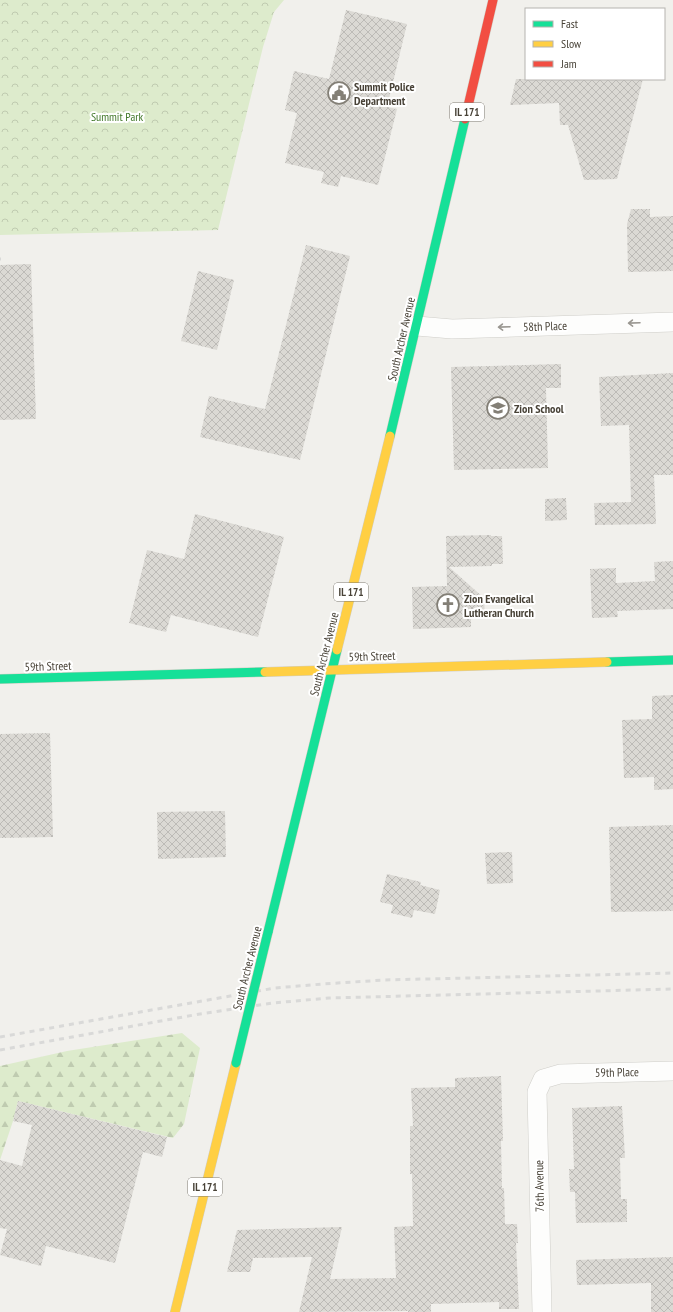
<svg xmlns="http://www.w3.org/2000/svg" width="673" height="1312" font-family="'PT Sans Narrow',sans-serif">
  <defs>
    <pattern id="forest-firs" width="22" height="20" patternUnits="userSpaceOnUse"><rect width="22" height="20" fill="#ddebcc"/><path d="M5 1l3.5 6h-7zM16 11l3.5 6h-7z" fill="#bfcbb0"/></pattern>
    <pattern id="park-crowns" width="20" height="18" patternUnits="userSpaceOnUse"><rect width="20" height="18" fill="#ddebcc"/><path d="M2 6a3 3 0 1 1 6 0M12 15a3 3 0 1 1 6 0" fill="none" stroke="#bfcbb0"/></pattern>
    <pattern id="building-cross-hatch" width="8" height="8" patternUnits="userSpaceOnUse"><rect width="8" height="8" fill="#dbd9d4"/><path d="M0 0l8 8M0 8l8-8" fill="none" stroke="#bdbbb7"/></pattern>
  </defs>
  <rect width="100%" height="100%" fill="#f1f0ec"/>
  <path fill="url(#forest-firs)" d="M 182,1033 L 200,1048 L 184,1124 L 173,1138 L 18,1101 L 13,1121 L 0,1160 L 0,1066 L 67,1051 Z"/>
  <path fill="url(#park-crowns)" d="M 0,0 L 284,0 L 274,12 L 263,47 L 218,230 L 0,235 Z"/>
  <path fill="url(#building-cross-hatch)" d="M 346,10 L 407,24 L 387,107 L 397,109 L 378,185 L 341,176 L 338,187 L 321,183 L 324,172 L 285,163 L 297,113 L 285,110 L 294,71 L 329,79 Z
    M 516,79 L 643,79 L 617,179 L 584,180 L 568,125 L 560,125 L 559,103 L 510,105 Z
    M 631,209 L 650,209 L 650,217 L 673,216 L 673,271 L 628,272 L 627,224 Z
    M 306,245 L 350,256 L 300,460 L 200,437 L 209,396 L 265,409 Z
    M 31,264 L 36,419 L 0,420 L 0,265 Z
    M 198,271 L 234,280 L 217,350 L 181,341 Z
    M 561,364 L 561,388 L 546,388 L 548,468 L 454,470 L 451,367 Z
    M 673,373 L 673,475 L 654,475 L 656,524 L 595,525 L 594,503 L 631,502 L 629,425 L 601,426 L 599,377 Z
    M 566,498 L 567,520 L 545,521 L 545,499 Z
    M 195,514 L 284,537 L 258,637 L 171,615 L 166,632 L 129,623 L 147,550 L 184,559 Z
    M 491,535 L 491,536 L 502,536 L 503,564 L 492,564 L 492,566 L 449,567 L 484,598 L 485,616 L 471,617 L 471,627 L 413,629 L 412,587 L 447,586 L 446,536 Z
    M 673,561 L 673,609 L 617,611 L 618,617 L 592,618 L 590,569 L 616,568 L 616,583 L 655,581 L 654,562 Z
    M 673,695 L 673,789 L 654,790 L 654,777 L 624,778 L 622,720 L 652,719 L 652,696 Z
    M 50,733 L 53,837 L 0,838 L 0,734 Z
    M 225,811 L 226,857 L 158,859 L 157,812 Z
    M 673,825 L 673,911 L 611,912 L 609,827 Z
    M 512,852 L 513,883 L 487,884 L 485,853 Z
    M 387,874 L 421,882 L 420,885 L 440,890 L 435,914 L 414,910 L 412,918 L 391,913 L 393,905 L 380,902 Z
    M 501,1076 L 503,1141 L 501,1141 L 502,1188 L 504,1188 L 505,1224 L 517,1224 L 518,1243 L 516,1243 L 519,1309 L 499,1309 L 499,1302 L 431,1304 L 431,1312 L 408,1312 L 408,1311 L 299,1312 L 312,1257 L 253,1258 L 250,1272 L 227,1272 L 237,1230 L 342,1227 L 330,1279 L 396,1278 L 394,1227 L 413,1226 L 412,1174 L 410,1174 L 410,1126 L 413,1126 L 411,1088 L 455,1087 L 455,1078 Z
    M 18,1101 L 167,1137 L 162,1157 L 143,1152 L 115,1263 L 46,1246 L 41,1266 L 0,1255 L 7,1229 L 0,1228 L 0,1160 L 22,1166 L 32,1125 L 13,1121 Z
    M 622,1106 L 625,1158 L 620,1158 L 621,1199 L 627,1199 L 627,1222 L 576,1223 L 575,1192 L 570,1192 L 569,1169 L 574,1169 L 572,1108 Z
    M 673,1257 L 673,1312 L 651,1312 L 651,1283 L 577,1285 L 576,1260 Z"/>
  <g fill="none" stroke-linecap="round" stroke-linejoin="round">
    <g stroke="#cfcec9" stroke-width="20">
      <path id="street" d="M 417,326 L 452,329 L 673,322
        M 542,1312 L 537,1092 L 543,1079 L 560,1074 L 673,1071"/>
    </g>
    <g stroke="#d0cdc3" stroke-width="10">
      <path id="fast" d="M 390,436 L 465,119
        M 607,662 L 673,660
        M 0,679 L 265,672
        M 268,932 L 337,650"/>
    </g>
    <g stroke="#d0cdc3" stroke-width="10">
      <path id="slow" d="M 337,650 L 390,436
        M 265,672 L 607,662
        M 175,1312 L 236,1063"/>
    </g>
    <g stroke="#d0cdc3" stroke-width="10">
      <path id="jam" d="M 465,119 L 493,0"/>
    </g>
    <use href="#street" stroke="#fdfdfc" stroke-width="19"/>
    <use href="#fast" stroke="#16e098" stroke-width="9"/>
    <use href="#slow" stroke="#ffcf43" stroke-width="9"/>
    <use href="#jam" stroke="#f24e42" stroke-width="9"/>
    <path stroke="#d9d9d8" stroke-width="3" stroke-dasharray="5 5" stroke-linecap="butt" d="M 0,259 L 1,259
      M 0,1037 L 275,988 L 323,984 L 384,980 L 673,973
      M 0,1050 L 194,1015 L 273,1003 L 329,998 L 673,989"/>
    <g stroke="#d3cdb9" stroke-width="10" stroke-linecap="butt">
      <path id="fast-bridge" d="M 236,1063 L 268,932"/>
    </g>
    <use href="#fast-bridge" stroke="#16e098" stroke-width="9"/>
  </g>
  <defs><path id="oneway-shaft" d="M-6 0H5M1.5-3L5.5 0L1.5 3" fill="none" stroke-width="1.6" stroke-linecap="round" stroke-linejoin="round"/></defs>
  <g stroke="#999690">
    <use href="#oneway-shaft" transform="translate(634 323) rotate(178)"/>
    <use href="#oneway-shaft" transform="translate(504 327) rotate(178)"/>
  </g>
  <defs>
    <g id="civic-ring" transform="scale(1.15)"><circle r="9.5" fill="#fff" stroke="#837f76" stroke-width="1.5"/><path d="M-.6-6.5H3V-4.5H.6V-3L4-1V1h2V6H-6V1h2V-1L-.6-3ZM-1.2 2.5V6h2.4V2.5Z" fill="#837f76"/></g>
    <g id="school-ring" transform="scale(1.15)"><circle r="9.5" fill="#fff" stroke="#837f76" stroke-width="1.5"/><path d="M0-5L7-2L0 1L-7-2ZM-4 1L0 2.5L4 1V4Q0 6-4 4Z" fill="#837f76"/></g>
    <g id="church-ring" transform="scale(1.15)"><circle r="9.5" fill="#fff" stroke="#837f76" stroke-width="1.5"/><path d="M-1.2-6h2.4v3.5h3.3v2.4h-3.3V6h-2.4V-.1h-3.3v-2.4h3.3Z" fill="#837f76"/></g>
  </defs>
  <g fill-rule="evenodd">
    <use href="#civic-ring" x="339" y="93"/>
    <use href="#school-ring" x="498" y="408"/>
    <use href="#church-ring" x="448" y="605"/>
  </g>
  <g text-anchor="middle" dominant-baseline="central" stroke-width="4" stroke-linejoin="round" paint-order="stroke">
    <g fill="#fff" stroke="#7f7b73" stroke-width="1">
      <rect x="450" y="103" width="34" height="18" rx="3"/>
      <rect x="334" y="583" width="34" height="18" rx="3"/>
      <rect x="188" y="1178" width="34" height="18" rx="3"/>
    </g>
    <g font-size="11" font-weight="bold" fill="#484237">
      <text x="467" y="112">IL 171</text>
      <text x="351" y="592">IL 171</text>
      <text x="205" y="1187">IL 171</text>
    </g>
    <g font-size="12" font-weight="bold" fill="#484237" stroke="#fff" text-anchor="start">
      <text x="354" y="86">Summit Police<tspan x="354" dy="14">Department</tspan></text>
      <text x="514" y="408">Zion School</text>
      <text x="464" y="598">Zion Evangelical<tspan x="464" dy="14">Lutheran Church</tspan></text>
    </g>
    <g font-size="12" fill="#43792b" stroke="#fff">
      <text x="117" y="116">Summit Park</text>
    </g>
    <g font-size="12" fill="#484237" stroke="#fff">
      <text transform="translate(545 326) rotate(-2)">58th Place</text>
      <text transform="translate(401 339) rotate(-77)">South Archer Avenue</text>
      <text transform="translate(324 654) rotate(-76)">South Archer Avenue</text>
      <text transform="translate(372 656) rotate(-2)">59th Street</text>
      <text transform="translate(48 666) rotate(-2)">59th Street</text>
      <text transform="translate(247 968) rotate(-76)">South Archer Avenue</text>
      <text transform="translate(617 1072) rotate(-1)">59th Place</text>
      <text transform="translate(539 1186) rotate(-91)">76th Avenue</text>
    </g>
  </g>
  <rect x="525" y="8" width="140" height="72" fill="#ffffff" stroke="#b6b3af"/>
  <rect x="533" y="21" width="20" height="6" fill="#16e098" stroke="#b6b3af"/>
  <text x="561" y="28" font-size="12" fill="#484237">Fast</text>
  <rect x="533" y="41" width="20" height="6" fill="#ffcf43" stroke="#b6b3af"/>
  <text x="561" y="48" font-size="12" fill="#484237">Slow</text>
  <rect x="533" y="61" width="20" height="6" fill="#f24e42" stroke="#b6b3af"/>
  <text x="561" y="68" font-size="12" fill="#484237">Jam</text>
</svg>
